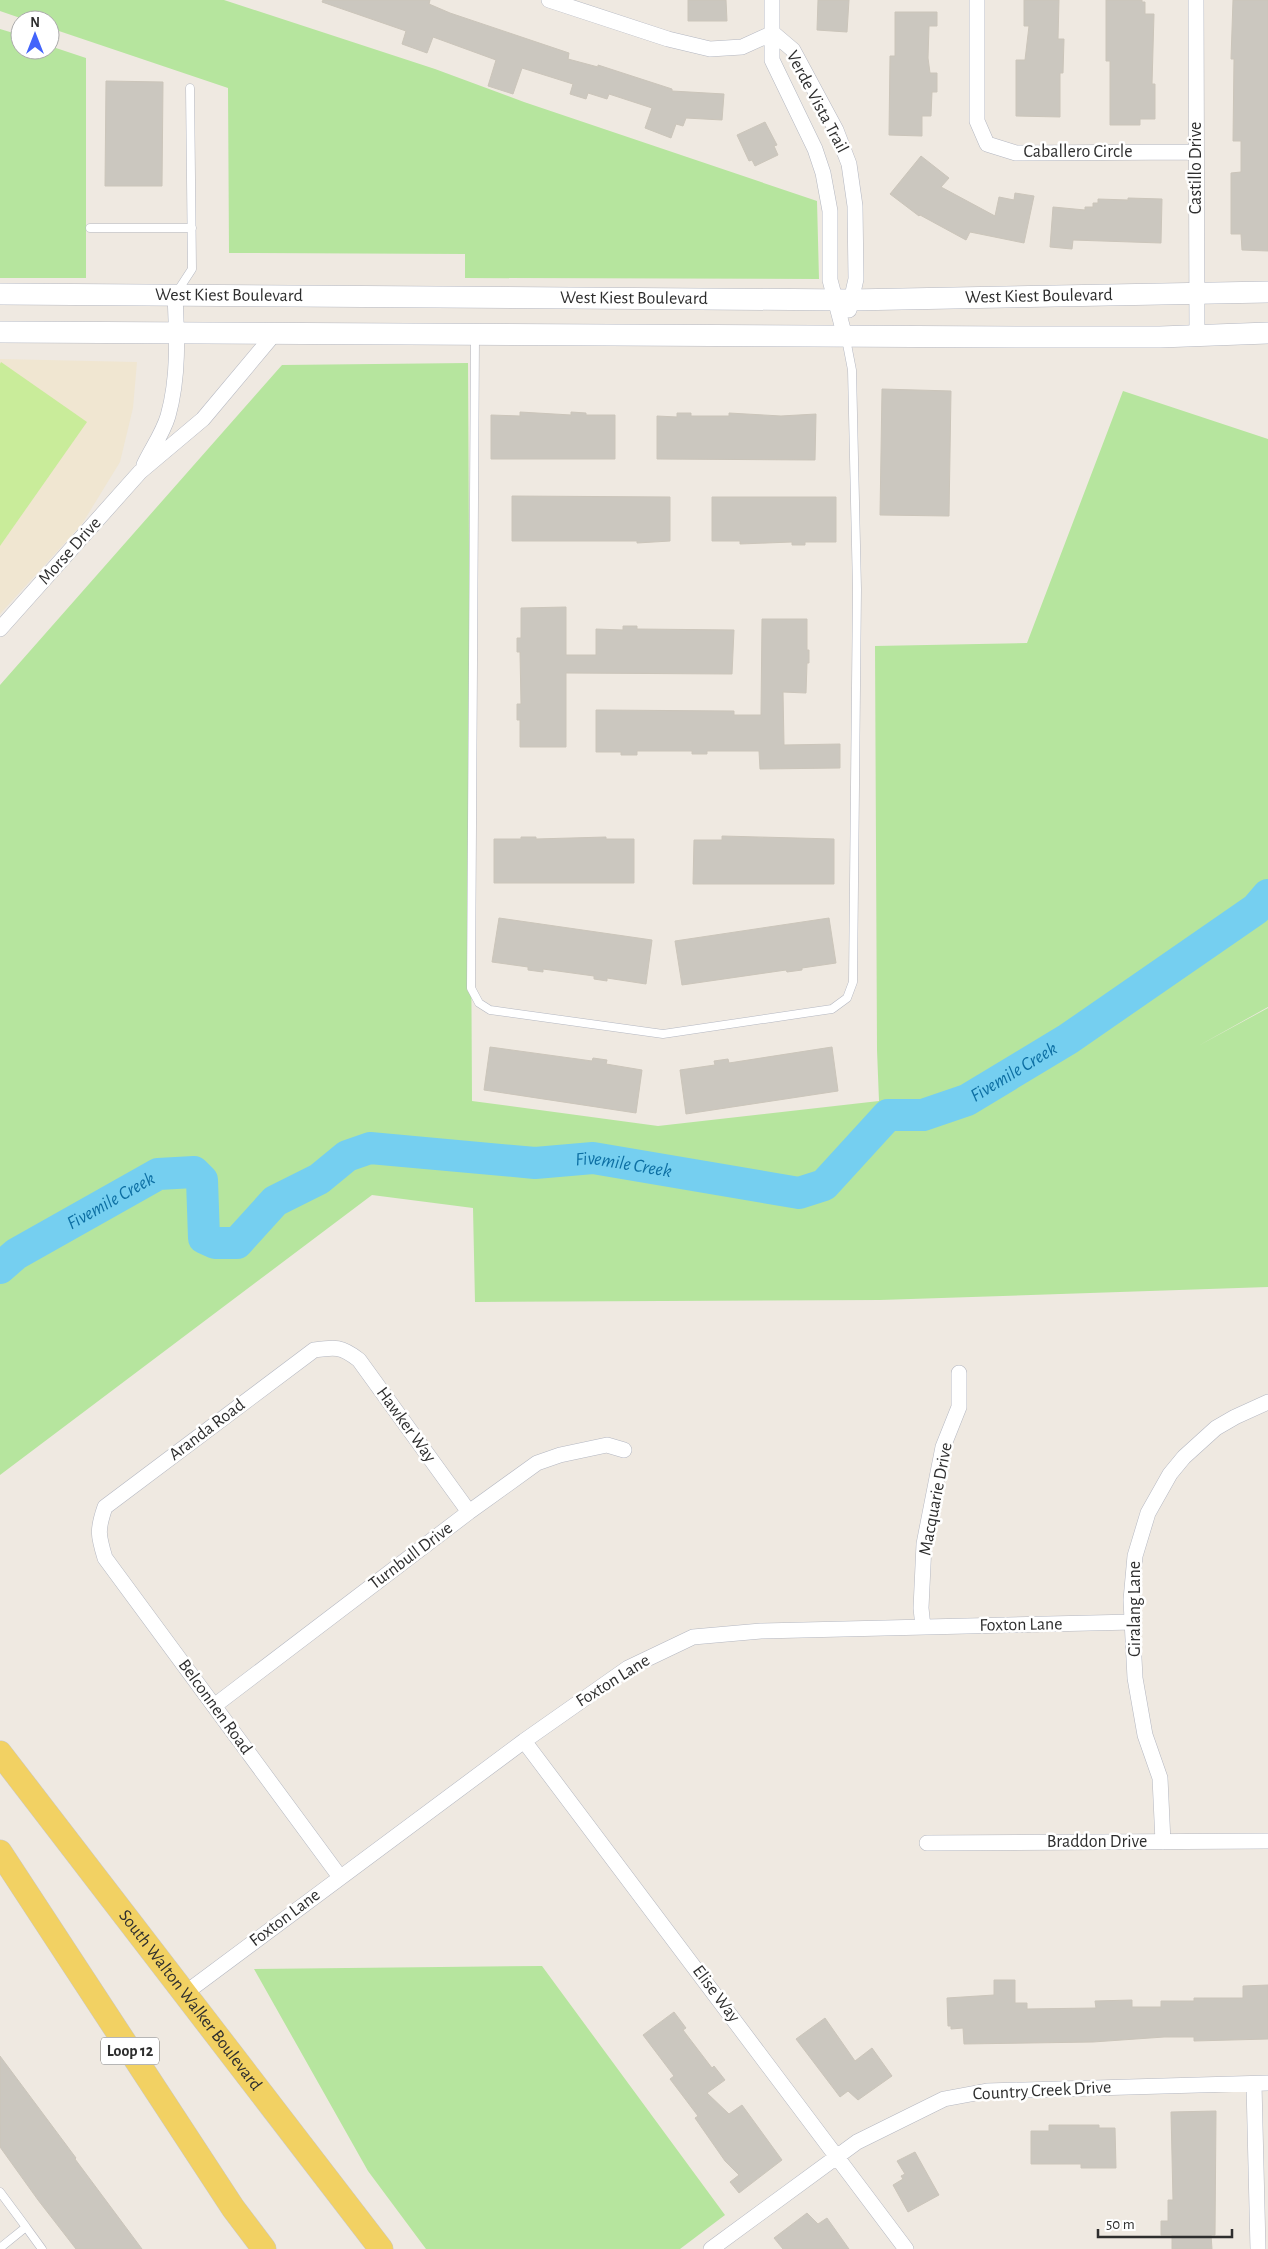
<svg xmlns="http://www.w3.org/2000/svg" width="1268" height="2249" font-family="'Alegreya Sans',sans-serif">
  <rect width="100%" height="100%" fill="#efe9e1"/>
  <path fill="#f0e6d1" d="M 0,359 L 137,362 L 133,408 L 120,462 L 82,524 L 0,614 Z"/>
  <path fill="#b6e59e" d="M 0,0 L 224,0 L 435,69 L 524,102 L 817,201 L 819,279 L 465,278 L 465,254 L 229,253 L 228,88 L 50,28 L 50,20 L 26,20 L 0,11 Z
    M 0,29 L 20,35 L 20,50 L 50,50 L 50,46 L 86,58 L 86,278 L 0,278 Z
    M 468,363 L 472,1101 L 658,1126 L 879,1101 L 877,1050 L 875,646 L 1027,643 L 1123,391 L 1268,439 L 1268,1007 L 1198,1046 L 1268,1008 L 1268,1287 L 880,1300 L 475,1302 L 473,1208 L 372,1195 L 0,1475 L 0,685 L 282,365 Z
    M 542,1966 L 725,2215 L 680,2249 L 426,2249 L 368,2171 L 254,1969 Z"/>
  <path fill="#c9ec9a" d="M 1,362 L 87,422 L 0,546 L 0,364 Z"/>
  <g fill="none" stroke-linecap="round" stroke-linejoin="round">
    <path stroke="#75cff0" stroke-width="32" id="s1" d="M 0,1268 L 16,1254 L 158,1174 L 194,1172 L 202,1180 L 204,1238 L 215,1243 L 237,1243 L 275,1201 L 319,1179 L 347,1156 L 370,1148 L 535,1163 L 593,1158 L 799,1193 L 824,1185 L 888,1115 L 923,1115 L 967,1100 L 1068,1039 L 1256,909 L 1268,895"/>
  </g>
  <path fill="#cbc7bf" stroke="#cbc5ba" d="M 323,0 L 430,0 L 429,4 L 450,13 L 569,53 L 568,59 L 598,67 L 598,65 L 672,89 L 672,91 L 724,94 L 722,120 L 686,118 L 683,126 L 676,124 L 671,138 L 645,128 L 652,108 L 609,94 L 607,99 L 588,93 L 586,99 L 570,94 L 573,84 L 522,68 L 513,94 L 488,86 L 496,60 L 433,37 L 427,53 L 402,44 L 406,31 L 322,2 Z
    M 688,0 L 726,0 L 727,21 L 688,21 Z
    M 818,0 L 849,0 L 847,32 L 817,30 Z
    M 1024,0 L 1059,0 L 1058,39 L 1064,39 L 1063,73 L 1060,73 L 1060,117 L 1016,116 L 1016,60 L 1025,60 L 1029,26 L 1024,26 Z
    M 1106,0 L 1142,0 L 1142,2 L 1145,2 L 1145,14 L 1154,14 L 1152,84 L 1155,84 L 1155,119 L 1140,119 L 1140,125 L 1110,125 L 1110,61 L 1106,61 Z
    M 1233,0 L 1268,0 L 1268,251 L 1242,250 L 1241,234 L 1231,234 L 1231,173 L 1241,172 L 1241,141 L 1233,141 L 1234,59 L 1231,59 Z
    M 895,12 L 937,12 L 937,26 L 929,26 L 928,58 L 930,73 L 937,73 L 937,92 L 932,92 L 931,116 L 922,116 L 922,136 L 889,135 L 890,56 L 895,56 Z
    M 106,81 L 163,82 L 162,186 L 105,186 Z
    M 765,122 L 777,145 L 774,146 L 778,155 L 755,166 L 752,160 L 749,161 L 737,135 Z
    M 921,156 L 949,178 L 941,187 L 995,216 L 999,197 L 1014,200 L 1015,193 L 1034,196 L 1024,243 L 970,232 L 966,240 L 920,215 L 919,216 L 890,194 Z
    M 1128,198 L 1162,199 L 1161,243 L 1073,240 L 1072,249 L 1050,247 L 1053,207 L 1085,210 L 1085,207 L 1093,207 L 1093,203 L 1098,203 L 1098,199 L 1128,200 Z
    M 882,389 L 951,391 L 949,516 L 880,515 Z
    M 520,412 L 571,415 L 571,412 L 586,413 L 586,415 L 615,415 L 615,459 L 491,459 L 491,415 L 520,416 Z
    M 677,413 L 691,413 L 691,416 L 729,416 L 729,413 L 781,416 L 816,414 L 815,460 L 657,459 L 657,416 L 677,417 Z
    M 512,496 L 670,497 L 670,541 L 637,543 L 637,541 L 512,541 Z
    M 712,497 L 836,497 L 836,542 L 805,542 L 805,545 L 792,545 L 792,542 L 740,544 L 740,541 L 712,541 Z
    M 566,607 L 566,655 L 596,655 L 596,629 L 623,630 L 623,626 L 637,626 L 637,629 L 734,630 L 732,674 L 566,673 L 566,747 L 520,747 L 520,720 L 517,720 L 517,704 L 521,704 L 520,652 L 517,652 L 517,638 L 521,638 L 521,608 Z
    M 762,619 L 807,619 L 807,650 L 809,650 L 809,663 L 807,663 L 806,693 L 783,692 L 784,745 L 840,744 L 840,768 L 760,769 L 759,751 L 707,751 L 707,754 L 692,754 L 692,751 L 637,751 L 637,755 L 621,755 L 621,752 L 596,752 L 596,710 L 734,711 L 734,715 L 761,715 Z
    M 722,836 L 834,839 L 834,884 L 693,884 L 694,840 L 722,840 Z
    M 521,837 L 536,837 L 536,839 L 606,837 L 606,839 L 634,839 L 634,883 L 494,883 L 494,839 L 521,839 Z
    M 499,918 L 652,940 L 646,984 L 607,978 L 607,981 L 594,979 L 594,976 L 543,969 L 543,972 L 528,970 L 528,967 L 492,962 Z
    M 829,918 L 836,963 L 802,968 L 802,970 L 787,972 L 786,970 L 682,985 L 675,941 Z
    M 490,1047 L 592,1061 L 593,1058 L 607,1060 L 606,1064 L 642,1070 L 636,1113 L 484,1090 Z
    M 832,1047 L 838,1091 L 686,1114 L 680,1070 L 715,1065 L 714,1061 L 728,1059 L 729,1063 Z
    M 994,1980 L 1015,1980 L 1015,2003 L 1027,2003 L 1027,2009 L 1096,2008 L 1095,2001 L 1132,2000 L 1132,2007 L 1161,2007 L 1161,2001 L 1194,2001 L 1194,1998 L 1243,1998 L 1243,1986 L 1268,1985 L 1268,2039 L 1194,2041 L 1194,2037 L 1164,2037 L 1093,2042 L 964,2044 L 963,2028 L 951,2029 L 951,2026 L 948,2026 L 947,1998 L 994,1995 Z
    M 674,2012 L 686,2028 L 683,2030 L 712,2068 L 714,2066 L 725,2080 L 707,2093 L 729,2114 L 742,2105 L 782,2160 L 739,2193 L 730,2182 L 739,2175 L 725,2161 L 695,2118 L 698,2116 L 670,2079 L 674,2076 L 643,2035 Z
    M 825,2018 L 855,2061 L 872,2048 L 892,2076 L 858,2100 L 848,2091 L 840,2097 L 796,2039 Z
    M 0,2056 L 76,2158 L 75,2159 L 142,2249 L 76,2249 L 38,2200 L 0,2147 Z
    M 1216,2111 L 1215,2235 L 1211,2235 L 1212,2249 L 1172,2249 L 1172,2235 L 1161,2235 L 1161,2221 L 1168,2221 L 1168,2200 L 1173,2200 L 1171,2112 Z
    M 1049,2125 L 1099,2125 L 1099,2128 L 1115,2128 L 1116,2168 L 1081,2168 L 1081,2164 L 1031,2164 L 1031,2131 L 1049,2131 Z
    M 915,2152 L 939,2195 L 908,2212 L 893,2185 L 903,2179 L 901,2176 L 905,2174 L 897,2161 Z
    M 807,2213 L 818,2224 L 827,2218 L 849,2249 L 783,2249 L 774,2238 Z"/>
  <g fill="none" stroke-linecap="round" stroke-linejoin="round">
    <g stroke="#b4b7c1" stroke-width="9">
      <path id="service" d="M 90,228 L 192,228
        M 177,292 L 192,269 L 190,88
        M 475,337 L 471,988 L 479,1003 L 490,1010 L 663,1034 L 832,1009 L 847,998 L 853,982 L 857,589 L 852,370 L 846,339
        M 0,2192 L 26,2227
        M 0,2248 L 26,2227 L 42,2249"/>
    </g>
    <g stroke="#b4b7c1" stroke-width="16">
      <path id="minor" d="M 549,0 L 668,39 L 710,49 L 742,47 L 773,33
        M 772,0 L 772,60 L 815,149 L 823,173 L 830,211 L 830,280 L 845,337
        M 977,0 L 977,121 L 987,144 L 1016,153 L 1196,152
        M 1196,0 L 1197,336
        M 773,33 L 793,50 L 836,130 L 849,164 L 855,206 L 856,279 L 849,310
        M 144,465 C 151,450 163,433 168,416 C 179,377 177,336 175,296
        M 0,629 L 140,472 L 203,419 L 275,333
        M 923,1627 L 921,1608 L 924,1544 L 943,1447 L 959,1407 L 959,1373
        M 214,1706 L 469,1512 L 537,1463 L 560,1455 L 607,1445 L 624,1450
        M 524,1741 L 906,2249
        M 1163,1842 L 1160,1778 L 1145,1735 L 1135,1678 L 1131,1600 L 1135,1556 L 1148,1513 L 1170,1474 L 1184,1457 L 1216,1428 L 1235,1417 L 1268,1402
        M 927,1843 L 1268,1841
        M 340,1877 L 105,1558 C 98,1535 97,1530 105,1507 L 314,1350 C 335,1347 341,1346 359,1360 L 469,1512
        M 184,1994 L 524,1741 L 628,1668 L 693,1637 L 761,1631 L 1133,1622
        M 1254,2084 L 1258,2249
        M 711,2249 L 857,2142 L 944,2099 L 987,2091 L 1268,2083"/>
    </g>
    <g stroke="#b4b7c1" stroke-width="22">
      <g id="secondary">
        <path id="s2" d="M 0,294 L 851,300 L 1268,292"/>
        <path d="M 0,332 L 1016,337 L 1160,337 L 1268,333"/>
      </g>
    </g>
    <g stroke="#c9c9c9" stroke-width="25">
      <g id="primary">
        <path id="s3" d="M 0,1753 L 381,2249"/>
        <path d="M 0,1852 L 233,2208 L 264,2249"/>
      </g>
    </g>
    <use href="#service" stroke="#fff" stroke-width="8"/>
    <use href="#minor" stroke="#fff" stroke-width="15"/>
    <use href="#secondary" stroke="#fff" stroke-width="21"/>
    <use href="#primary" stroke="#f2d163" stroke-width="24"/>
  </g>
  <g text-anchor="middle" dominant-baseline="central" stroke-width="5" stroke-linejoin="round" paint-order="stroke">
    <rect fill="#fff" stroke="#6d6d6d" stroke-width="1" x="101" y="2037.5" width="58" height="27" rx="4"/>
    <g font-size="16" font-weight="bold" fill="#2e2e2e">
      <text x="130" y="2051">Loop 12</text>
    </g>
    <g font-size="18" fill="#2e2e2e" stroke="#fff">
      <text transform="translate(817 102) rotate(62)">Verde Vista Trail</text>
      <text x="1078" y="152">Caballero Circle</text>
      <text transform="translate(1196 168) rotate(-90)">Castillo Drive</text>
      <text stroke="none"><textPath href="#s2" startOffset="229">West Kiest Boulevard</textPath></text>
      <text stroke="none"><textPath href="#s2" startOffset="1039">West Kiest Boulevard</textPath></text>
      <text stroke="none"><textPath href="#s2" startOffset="634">West Kiest Boulevard</textPath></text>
      <text transform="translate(70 551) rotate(-48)">Morse Drive</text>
      <text transform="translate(406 1425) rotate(54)">Hawker Way</text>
      <text transform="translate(207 1430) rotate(-37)">Aranda Road</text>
      <text transform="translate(936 1499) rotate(-79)">Macquarie Drive</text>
      <text transform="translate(411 1556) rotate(-37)">Turnbull Drive</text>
      <text transform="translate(1135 1609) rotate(-90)">Giralang Lane</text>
      <text transform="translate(1021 1625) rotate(-1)">Foxton Lane</text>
      <text transform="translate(613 1681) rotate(-32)">Foxton Lane</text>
      <text transform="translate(215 1707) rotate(54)">Belconnen Road</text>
      <text x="1097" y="1842">Braddon Drive</text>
      <text transform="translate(285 1918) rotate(-37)">Foxton Lane</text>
      <text transform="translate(716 1994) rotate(53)">Elise Way</text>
      <text stroke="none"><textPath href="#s3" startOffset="312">South Walton Walker Boulevard</textPath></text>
      <text transform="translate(1042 2091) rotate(-3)">Country Creek Drive</text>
    </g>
    <g font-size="19" font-style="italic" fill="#0d6fa3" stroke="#fff">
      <text stroke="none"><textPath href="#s1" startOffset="1180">Fivemile Creek</textPath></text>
      <text stroke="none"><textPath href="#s1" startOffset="745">Fivemile Creek</textPath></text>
      <text stroke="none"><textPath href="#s1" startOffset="130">Fivemile Creek</textPath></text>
    </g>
  </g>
  <g transform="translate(35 35)"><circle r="24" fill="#ffffff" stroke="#ababab"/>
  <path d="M0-4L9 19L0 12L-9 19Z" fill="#4264fb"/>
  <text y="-8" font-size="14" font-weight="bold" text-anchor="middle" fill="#2e2e2e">N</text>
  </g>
  <path d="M1098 2229v8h134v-8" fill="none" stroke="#2e2e2e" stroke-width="2.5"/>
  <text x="1106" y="2229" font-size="15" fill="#2e2e2e" stroke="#ffffff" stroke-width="4" paint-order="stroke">50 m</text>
</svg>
